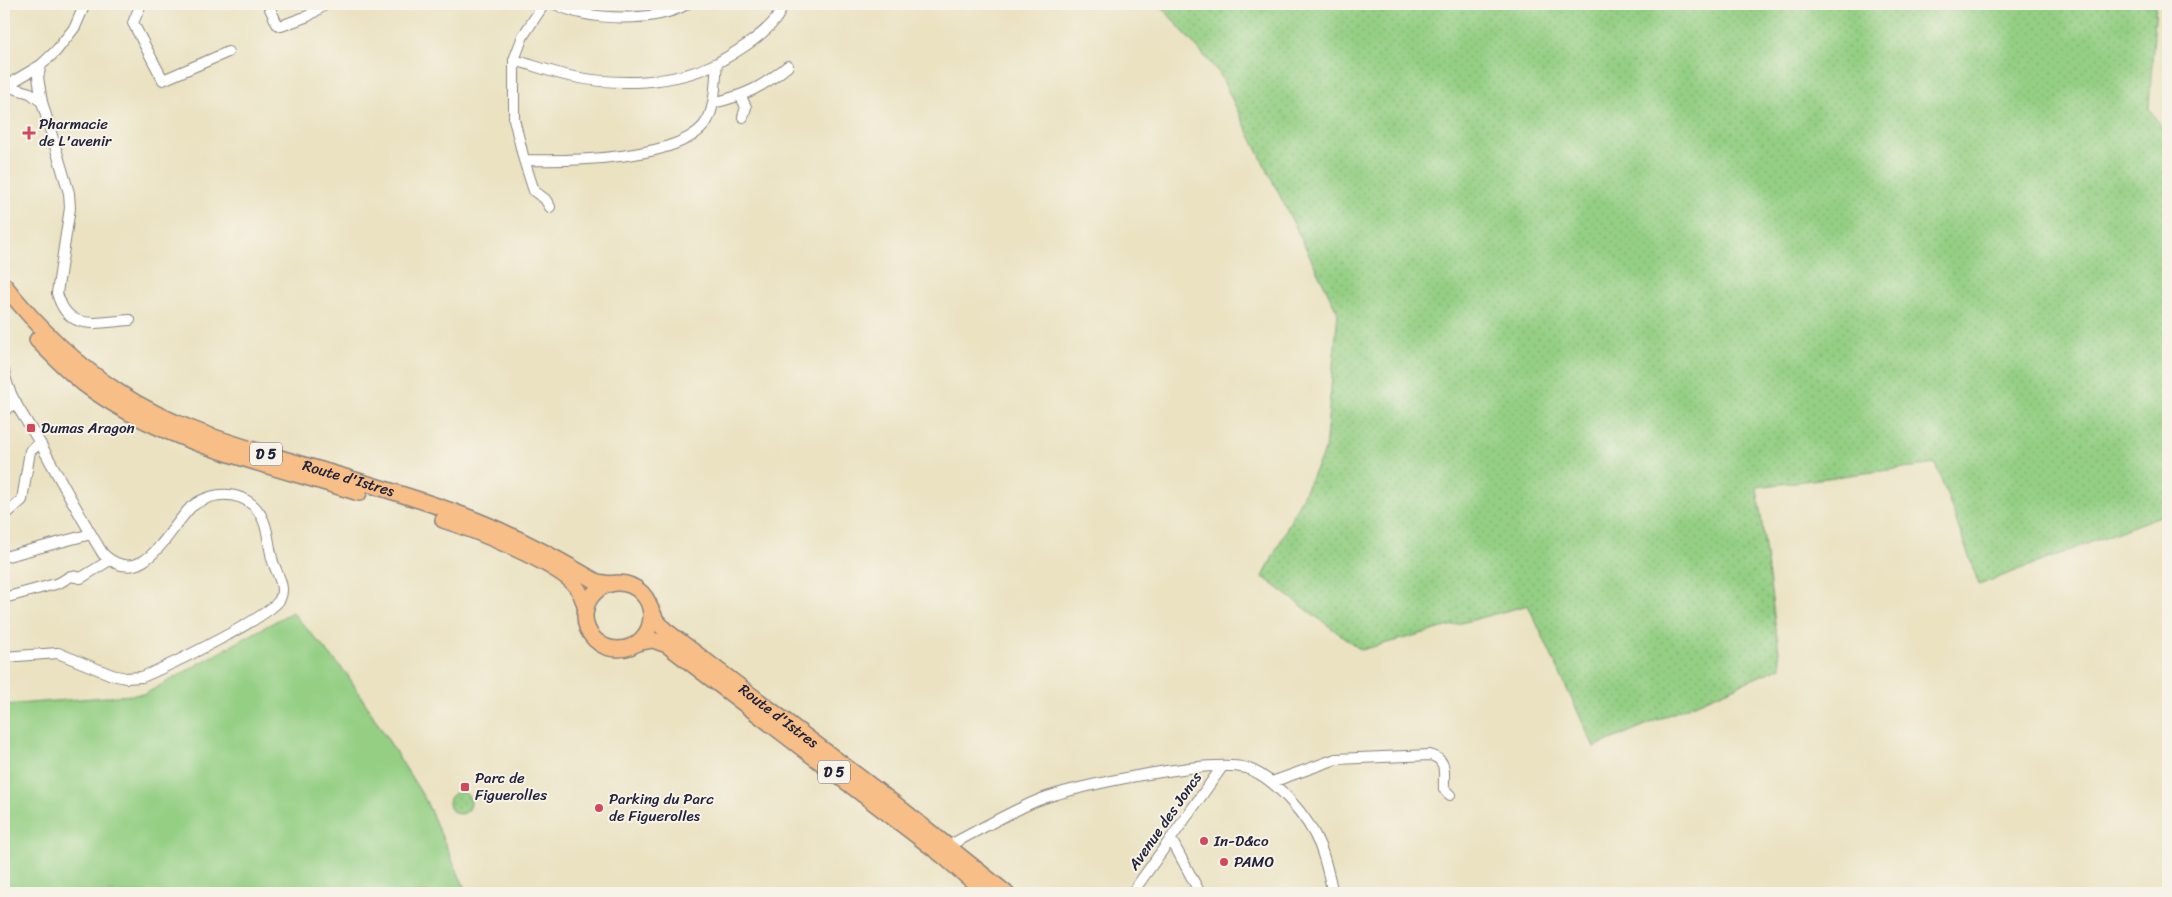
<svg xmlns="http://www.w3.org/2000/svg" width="2172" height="897" font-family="Sriracha,sans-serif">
  <defs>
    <pattern id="grass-dots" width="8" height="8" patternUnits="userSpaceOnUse" patternTransform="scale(1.25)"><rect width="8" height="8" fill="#94cf84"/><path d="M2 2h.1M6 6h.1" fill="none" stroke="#7fb173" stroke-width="1.8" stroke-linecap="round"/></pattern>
  </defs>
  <rect width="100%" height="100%" fill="#f7f3e8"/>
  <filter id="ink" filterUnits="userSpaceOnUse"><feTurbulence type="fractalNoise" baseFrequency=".02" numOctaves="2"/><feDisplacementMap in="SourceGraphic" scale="10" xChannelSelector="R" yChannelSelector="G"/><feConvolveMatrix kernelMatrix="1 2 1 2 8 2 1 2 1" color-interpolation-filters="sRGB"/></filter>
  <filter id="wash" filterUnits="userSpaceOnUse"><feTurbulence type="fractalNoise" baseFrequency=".0096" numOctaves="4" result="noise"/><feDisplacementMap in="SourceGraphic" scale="20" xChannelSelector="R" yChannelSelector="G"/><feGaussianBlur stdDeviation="1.12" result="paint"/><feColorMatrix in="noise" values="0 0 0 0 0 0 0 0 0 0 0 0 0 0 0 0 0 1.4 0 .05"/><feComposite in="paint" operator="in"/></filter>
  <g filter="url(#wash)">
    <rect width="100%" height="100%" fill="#eae2c1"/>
    <path fill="url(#grass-dots)" stroke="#5b7860" d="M 1159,4 L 2156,4 L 2149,108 L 2168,138 L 2168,513 L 1979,585 L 1936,464 L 1757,487 L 1781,667 L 1594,747 L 1528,605 L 1361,650 L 1263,577 L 1325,450 L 1338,313 L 1219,73 Z
      M449 803a11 11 0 1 1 22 0a11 11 0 1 1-22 0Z"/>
    <path fill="#94cf84" stroke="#5b7860" d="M 292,612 L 347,674 L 425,799 L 467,893 L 4,893 L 4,705 L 145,694 Z"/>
  </g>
  <g filter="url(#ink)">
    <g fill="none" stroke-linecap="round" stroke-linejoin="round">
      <g stroke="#86827e" stroke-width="12">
        <path id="street" d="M 141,4 L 133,23 L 163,80 L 228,52
          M 268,4 L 277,24 L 281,26 L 308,16 L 326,4
          M 544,4 L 523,36 L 514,60 L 514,119 L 524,160 L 534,191 L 545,199 L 550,207
          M 555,4 C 589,21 654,23 687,4
          M 514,60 C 532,65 551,72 569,76 C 617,86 673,85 717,63
          M 41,65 L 38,77 L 42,102 L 69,193 L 70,208 L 57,293 C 68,333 96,322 130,320
          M 6,86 L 30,93 L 42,102
          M 4,87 L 41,65 L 56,51 L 75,27 L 85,4
          M 741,97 L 746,107 L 743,117
          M 713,103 C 746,95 761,88 788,66
          M 524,160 C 565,161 687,161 708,119 C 716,102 715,81 717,63 C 735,53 781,26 782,4
          M 4,371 C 8,397 27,421 40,443 C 61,481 81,518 103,554 C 143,591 167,531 191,507 C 215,488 252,490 264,522 C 269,535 269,549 273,562 C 277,574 286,587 280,599 C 272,616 164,668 142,677 L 126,678 L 112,675 L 58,653 L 4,657
          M 4,411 L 16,402
          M 4,516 L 22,500 L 30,451 L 40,443
          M 4,557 L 91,534
          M 4,598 L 59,583 L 71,576 L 81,578 L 110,560
          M 1272,782 L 1336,759 L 1430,755 C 1449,760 1443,774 1444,789 L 1450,795
          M 1171,839 L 1200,893
          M 948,846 C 977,831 1006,814 1036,801 C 1072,786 1211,758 1246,768 C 1275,777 1309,818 1320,846 C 1326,861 1329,877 1333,893
          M 1132,893 L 1222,767"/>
      </g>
      <g stroke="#86827e" stroke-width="18">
        <g id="primary">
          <path id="s1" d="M 4,285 C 37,327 74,363 120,393 C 167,424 223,441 277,457 C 340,476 404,493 465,516 C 511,533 555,557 597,582 L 610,584"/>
          <path d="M 37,340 C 52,355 67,371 84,384 C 164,444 265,463 359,493"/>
          <path d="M 443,520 C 472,529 557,563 575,585 C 581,592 584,601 586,610"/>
          <circle cx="618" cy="616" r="33"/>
          <path id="s2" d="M 651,609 L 656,620 L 665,630 L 899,807 L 1006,893"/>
          <path d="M 637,643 L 653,640 L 667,645 L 942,855 L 986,893"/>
        </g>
      </g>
      <use href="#street" stroke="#fff" stroke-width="10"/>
      <use href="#primary" stroke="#f7be87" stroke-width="15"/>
    </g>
  </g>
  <g fill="#d1495b" stroke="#f7f3e8" stroke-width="2">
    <path d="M26.5 125.5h5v5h5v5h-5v5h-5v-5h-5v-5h5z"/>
    <rect x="26" y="423" width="10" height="10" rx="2.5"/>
    <rect x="460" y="782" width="10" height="10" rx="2.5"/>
    <circle cx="599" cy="808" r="5"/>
    <circle cx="1204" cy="841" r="5"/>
    <circle cx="1224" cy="862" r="5"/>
  </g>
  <g text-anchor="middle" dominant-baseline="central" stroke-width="4" stroke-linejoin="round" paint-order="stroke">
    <g fill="#f7f3e8" stroke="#62616f" stroke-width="1">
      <rect x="250" y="442.5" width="32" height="23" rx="4"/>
      <rect x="818" y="760.5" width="32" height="23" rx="4"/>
    </g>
    <g font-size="14" font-weight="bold" fill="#22223b">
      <text x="266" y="454">D 5</text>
      <text x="834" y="772">D 5</text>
    </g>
    <g font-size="15" fill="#22223b" stroke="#f7f3e8" text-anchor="start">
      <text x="39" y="124">Pharmacie<tspan x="39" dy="17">de L'avenir</tspan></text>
      <text x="41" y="428">Dumas Aragon</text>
      <text x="475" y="778">Parc de<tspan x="475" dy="17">Figuerolles</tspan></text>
      <text x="609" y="799">Parking du Parc<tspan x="609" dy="17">de Figuerolles</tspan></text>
      <text x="1214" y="841">In-D&amp;co</text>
      <text x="1234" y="862">PAMO</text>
    </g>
    <g font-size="15" fill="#22223b" stroke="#f7f3e8">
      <text stroke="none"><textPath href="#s1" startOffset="404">Route d'Istres</textPath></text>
      <text stroke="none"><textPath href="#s2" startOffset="168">Route d'Istres</textPath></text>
      <text transform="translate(1165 821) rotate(-55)">Avenue des Joncs</text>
    </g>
  </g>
  <rect width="2172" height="897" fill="none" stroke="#f7f3e8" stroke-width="20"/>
</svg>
